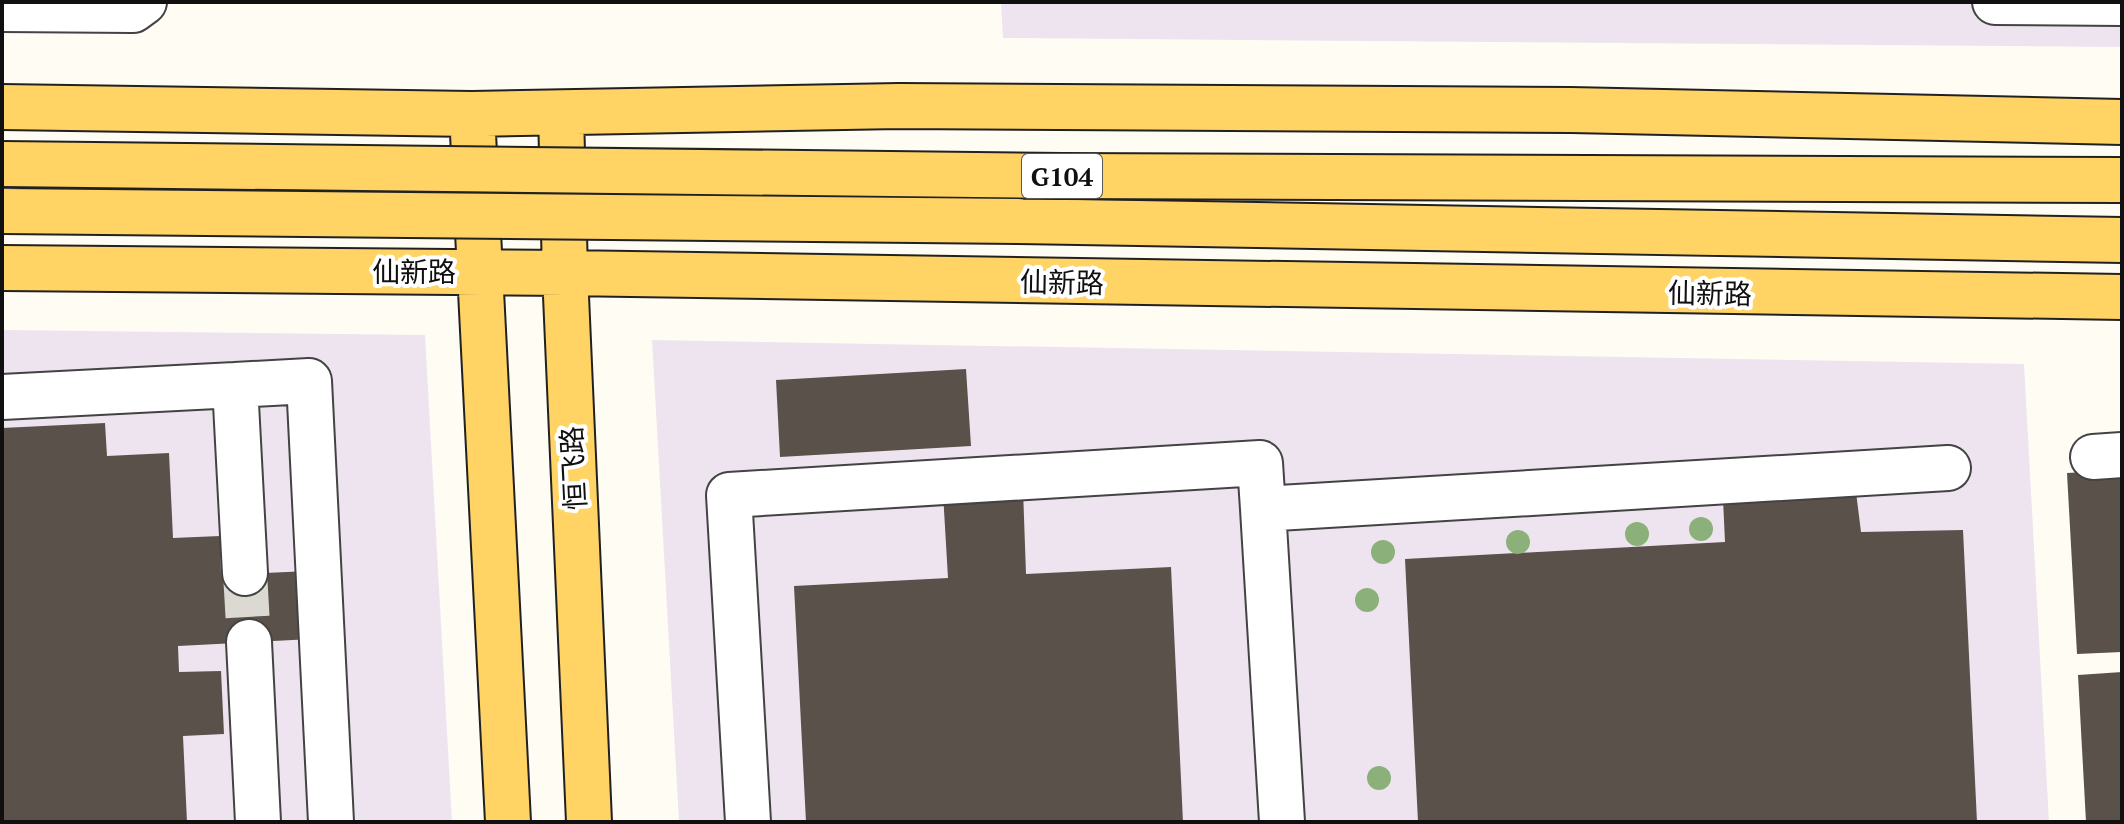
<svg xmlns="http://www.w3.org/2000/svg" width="2124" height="824" font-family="'PT Serif','Noto Sans SC',serif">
  <rect width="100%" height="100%" fill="#fffcf4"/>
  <path fill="#eee4ef" d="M 1001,2 L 2122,2 L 2122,47 L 1003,38 Z
    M 2,330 L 425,335 L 452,822 L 2,822 Z
    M 652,340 L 2024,364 L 2049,822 L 679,822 Z"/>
  <path fill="#5b514b" d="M 966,369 L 971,446 L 780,457 L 776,380 Z
    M 105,423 L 107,456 L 169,453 L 173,538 L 220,536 L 221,575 L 309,571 L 312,639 L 178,646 L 179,672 L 221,671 L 224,734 L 183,736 L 187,822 L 2,822 L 2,428 Z
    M 2122,470 L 2122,652 L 2077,654 L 2067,473 Z
    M 1023,489 L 1026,574 L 1171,567 L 1183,822 L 806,822 L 794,586 L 948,578 L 943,493 Z
    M 1856,492 L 1861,532 L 1963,530 L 1977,822 L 1418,822 L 1405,559 L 1725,542 L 1723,499 Z
    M 2122,672 L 2122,822 L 2086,822 L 2078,675 Z"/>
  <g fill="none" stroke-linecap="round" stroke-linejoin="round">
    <path stroke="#dbd9d2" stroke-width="44" stroke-dasharray="44 22" stroke-linecap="butt" d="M 245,573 L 249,642"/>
    <g stroke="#434343" stroke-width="48">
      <path id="minor" d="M 1995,2 L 2122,3
        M 2,9 L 133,10 L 144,2
        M 235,385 L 309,381 L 331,822
        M 2,397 L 235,385 L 245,573
        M 2093,457 L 2122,455
        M 249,642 L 258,822
        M 748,822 L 729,495 L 1260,463 L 1263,509
        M 1282,822 L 1263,509 L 1948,468"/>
    </g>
    <g stroke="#212121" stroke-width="48">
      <path id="major" d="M 2,107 L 472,114 L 899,106 L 1571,110 L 2122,122
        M 561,113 L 565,273 L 589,822
        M 472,114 L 508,822
        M 1018,221 L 2122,240
        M 2,268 L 565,273 L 2122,297"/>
    </g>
    <use href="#minor" stroke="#fff" stroke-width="44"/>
    <use href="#major" stroke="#ffd364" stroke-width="44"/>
    <g stroke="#212121" stroke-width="48" stroke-linecap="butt">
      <path id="major-bridge" d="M 2,164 L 1062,176 L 2122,180
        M 2,211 L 1018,221"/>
    </g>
    <use href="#major-bridge" stroke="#ffd364" stroke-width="44"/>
  </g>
  <g fill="#8cb07a">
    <circle cx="1701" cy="529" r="12"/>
    <circle cx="1637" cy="534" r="12"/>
    <circle cx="1518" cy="542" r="12"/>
    <circle cx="1383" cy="552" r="12"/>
    <circle cx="1367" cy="600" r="12"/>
    <circle cx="1379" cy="778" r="12"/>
  </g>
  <g text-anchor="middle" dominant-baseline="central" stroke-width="8" stroke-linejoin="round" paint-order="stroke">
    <rect fill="#fff" stroke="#585858" stroke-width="2" x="1022" y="154" width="80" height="44" rx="6"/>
    <g font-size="26" font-weight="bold" fill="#101010">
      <text x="1062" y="176">G104</text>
    </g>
    <g font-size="28" fill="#101010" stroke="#fff">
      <text x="414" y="271">仙新路</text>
      <text transform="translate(1062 282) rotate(1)">仙新路</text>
      <text transform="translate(1710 293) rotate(1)">仙新路</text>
      <text transform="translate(573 468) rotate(-93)">恒飞路</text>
    </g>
  </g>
  <rect width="2124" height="824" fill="none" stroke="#101010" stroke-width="8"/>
</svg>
